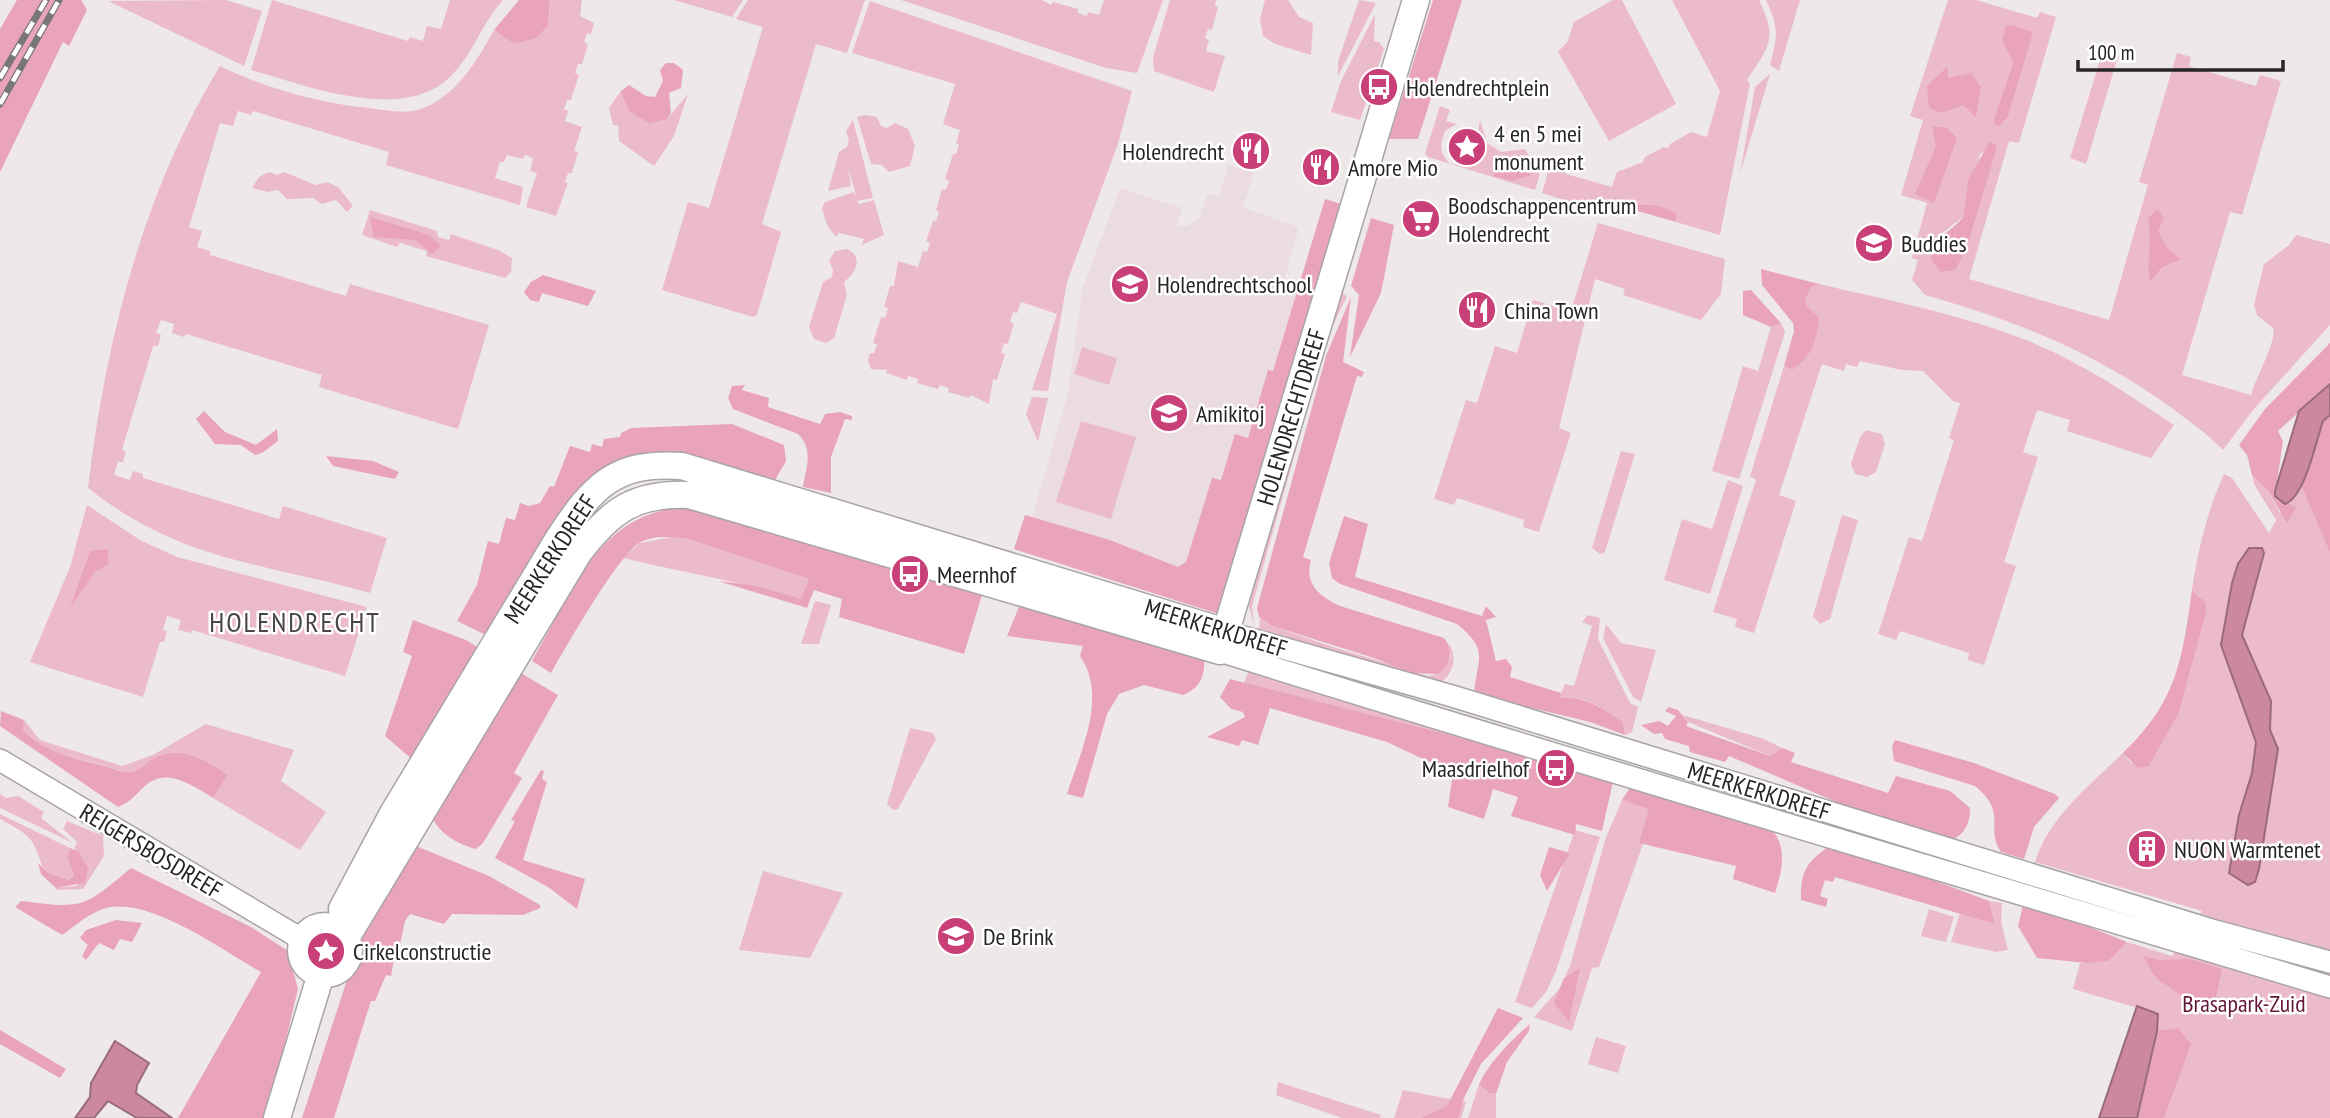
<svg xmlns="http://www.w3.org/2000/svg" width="2330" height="1118" font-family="'PT Sans Narrow',sans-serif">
  <rect width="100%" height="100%" fill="#eee8e9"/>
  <path fill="#ebdce0" d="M 1228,165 L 1254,173 L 1243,208 L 1299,227 L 1282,288 L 1297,293 L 1273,372 L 1268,371 L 1248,438 L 1235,434 L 1221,480 L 1212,478 L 1186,562 L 1179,568 L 1110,540 L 1032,517 L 1068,393 L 1082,290 L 1120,188 L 1182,208 L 1176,226 L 1188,226 L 1200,217 L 1207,193 L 1219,196 Z"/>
  <path fill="#ebbbc9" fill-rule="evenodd" d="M 226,0 L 262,11 L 244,66 L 108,1 Z
    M 272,0 L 408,41 L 410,37 L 423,41 L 427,26 L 441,29 L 450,0 L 503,0 C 482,23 473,54 451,76 C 403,124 307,86 251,70 Z
    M 550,0 L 582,0 L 580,16 L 594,23 L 591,34 L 587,33 L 584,42 L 588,44 L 582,64 L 578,64 L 575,73 L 579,75 L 571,100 L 567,100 L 564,109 L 568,111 L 565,121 L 582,127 L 574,151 L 578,152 L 572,173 L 568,173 L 565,182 L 568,183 L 556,216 L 526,207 L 537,173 L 530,171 L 533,158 L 525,155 L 523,159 L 507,155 L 504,162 L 500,162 L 495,178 L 523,187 L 520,205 L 386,165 L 389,152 L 253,111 L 251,115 L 238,111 L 233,126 L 220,123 L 189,227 L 202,231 L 197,247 L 210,251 L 210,255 L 346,296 L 350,284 L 489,325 L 458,429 L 319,387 L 322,375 L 186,334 L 184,337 L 172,333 L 174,324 L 161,320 L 156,333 L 161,335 L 158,346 L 153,346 L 122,450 L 126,451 L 123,462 L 118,462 L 114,475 L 130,480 L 133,471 L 143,474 L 143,478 L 279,519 L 283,506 L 387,538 L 370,593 C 261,562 182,562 88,488 C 105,343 143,191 220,66 C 268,89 316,102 369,108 C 384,110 402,114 417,110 C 454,100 477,61 494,30 L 514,44 L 535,38 L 548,26 Z
    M 674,0 L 743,0 L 732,17 Z
    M 748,0 L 865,0 L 847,53 L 816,44 L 762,224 L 781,232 L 757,315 L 753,317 L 662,290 L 688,202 L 709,208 L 763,27 L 736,19 Z
    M 901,0 L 1042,0 L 1051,5 L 1053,2 L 1078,9 L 1078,13 L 1087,16 L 1088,12 L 1099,15 L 1104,0 L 1163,0 L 1137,73 L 1106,68 Z
    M 1170,0 L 1216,0 L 1215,6 L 1218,7 L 1212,30 L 1208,29 L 1205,38 L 1209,40 L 1206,51 L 1225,56 L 1214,92 L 1154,71 L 1153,57 Z
    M 1265,0 L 1288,0 L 1299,17 L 1313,23 L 1311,55 L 1275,44 L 1263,36 L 1260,19 Z
    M 1359,0 L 1376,3 L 1338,76 L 1338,61 Z
    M 1613,0 L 1622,0 L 1676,104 L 1609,141 L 1558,52 L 1568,41 L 1574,22 Z
    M 1672,0 L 1759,0 C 1778,38 1769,47 1747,80 L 1750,84 L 1720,235 L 1676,222 L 1676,213 C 1652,200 1651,208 1628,203 L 1627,208 L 1595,202 L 1573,203 L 1542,193 L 1549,168 L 1560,162 L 1566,174 L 1612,187 L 1617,172 L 1643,162 L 1645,157 L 1664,147 L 1668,148 L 1670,144 L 1691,132 L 1707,137 L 1720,91 Z
    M 1766,0 L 1800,0 L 1779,71 L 1770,65 C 1778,35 1779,29 1766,0 Z
    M 1948,0 L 1976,0 L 2037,18 L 2040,12 L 2056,17 L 2019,143 L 2009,141 L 1969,279 L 2109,320 L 2148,185 L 2139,182 L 2177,53 L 2191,57 L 2189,66 L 2256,86 L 2260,75 L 2281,81 L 2242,215 L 2230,212 L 2182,375 L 2251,395 C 2256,377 2277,341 2273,328 L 2257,315 L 2254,305 L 2264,264 L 2289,245 L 2296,235 L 2330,244 L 2330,325 L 2253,410 L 2223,450 C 2208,434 2190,422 2173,409 C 2097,353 2015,320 1925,295 L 1912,280 L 1918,260 L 1912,258 L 1927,203 L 1901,195 L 1923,120 L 1910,116 ZM 2033,32 L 1994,125 L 1994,119 L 2013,63 L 2007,48 ZM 1996,145 L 1966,250 L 1937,237 L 1963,217 L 1968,180 L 1977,167 L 1980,154 Z
    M 870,1 L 1132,91 L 1118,144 L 1067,282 L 1048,391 L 1032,390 L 1057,314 L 1021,302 L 1017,313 L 1013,312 L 1010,322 L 1014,323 L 1008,344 L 1004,343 L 1001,353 L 1005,354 L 997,380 L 993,379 L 989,404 L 971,395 L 969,398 L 948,392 L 949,388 L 940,385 L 938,389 L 917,383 L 918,379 L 908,376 L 907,380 L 886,373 L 887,370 L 871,369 L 868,360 L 870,353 L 874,353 L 877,344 L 873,343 L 881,317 L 885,318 L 888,308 L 884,307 L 890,286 L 894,286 L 898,261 L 918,267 L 923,251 L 927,252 L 930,243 L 926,241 L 933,221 L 936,221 L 939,212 L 936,210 L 942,189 L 946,190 L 949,181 L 945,179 L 953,154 L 956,154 L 959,145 L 956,143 L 960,130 L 943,124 L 955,84 L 852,53 Z
    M 1375,14 L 1374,41 L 1379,42 L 1384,49 L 1360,120 L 1331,112 L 1341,81 Z
    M 2115,45 L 2119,53 L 2086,164 L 2070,158 L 2104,47 Z
    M 1770,74 L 1740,174 L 1755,87 Z
    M 621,91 L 628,102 L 667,119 L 688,94 L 674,136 L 654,166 L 619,141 L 618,125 L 613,125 L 609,108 Z
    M 1440,106 L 1450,110 L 1446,121 L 1457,124 L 1445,131 C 1440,145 1439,151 1449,163 C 1465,168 1480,163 1483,145 L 1478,131 L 1480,120 L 1487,143 L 1501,152 L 1525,149 L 1540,174 L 1535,190 L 1428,157 L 1425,154 Z
    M 865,115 L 877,117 L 881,126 L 887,128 L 895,123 L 908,129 L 915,146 L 910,166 L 889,172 L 882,165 L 871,164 L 857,117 Z
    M 853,120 L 873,198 L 857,201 L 859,204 L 874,200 L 884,235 L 862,245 L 864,239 L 839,233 L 836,237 L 827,225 L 822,208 L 825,202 L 854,192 L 857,198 L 848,168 L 851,186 L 828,191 L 839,152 L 847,147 L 849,141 L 846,131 Z
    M 269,172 L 277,175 L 284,172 L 316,185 L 327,182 L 338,187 L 353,206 L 347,212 L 336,200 L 322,204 L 313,198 L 287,199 L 278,190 L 267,192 L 252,188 L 259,177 Z
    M 370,210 L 437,231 L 438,237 L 449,240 L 451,234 L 498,250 L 512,258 L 511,272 L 505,278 L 426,256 L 427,251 L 400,243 L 397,247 L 362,235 Z
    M 1598,223 L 1725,259 L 1721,294 L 1701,320 L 1623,295 L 1625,289 L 1595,279 L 1559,428 L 1571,433 L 1539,532 L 1523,527 L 1524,520 L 1457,498 L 1454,505 L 1434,499 L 1466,400 L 1477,403 L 1495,346 L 1517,353 L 1533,300 L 1571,311 Z
    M 847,249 C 864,257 856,273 844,282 L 847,295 L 834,338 L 826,343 L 814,339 L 809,327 L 823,282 L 832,277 L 833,270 L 829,261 L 835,251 Z
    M 1819,284 C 1888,300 1959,314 2026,340 C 2079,361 2127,393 2174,425 L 2151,458 L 2067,431 L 2070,420 L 2037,410 L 2023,452 L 2038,457 L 2004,562 L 2016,566 L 1984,665 L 1968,660 L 1969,653 L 1900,631 L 1896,640 L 1878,634 L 1909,537 L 1922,541 L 1954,440 L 1949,438 L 1960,403 L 1953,401 L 1923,371 L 1902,370 L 1860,361 L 1857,367 L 1846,364 L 1844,371 L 1822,364 L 1779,495 L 1796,501 L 1754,633 L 1735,627 L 1737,619 L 1713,612 L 1756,480 L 1750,476 L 1784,366 L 1792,370 L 1807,307 L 1805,300 L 1811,286 Z
    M 1342,293 L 1347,296 L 1328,336 L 1252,606 L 1254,624 L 1249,606 L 1259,567 L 1326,330 Z
    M 1781,323 L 1785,332 L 1739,479 L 1712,471 L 1743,366 L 1758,371 L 1771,327 Z
    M 1082,347 L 1117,358 L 1109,385 L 1074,374 Z
    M 1032,397 L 1048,398 L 1038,442 L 1026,414 Z
    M 2330,415 L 2330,1118 L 2137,1118 L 2158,1014 L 2073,989 L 2080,963 L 2109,961 L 2127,942 L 2172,956 L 2202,911 L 2035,862 C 2049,817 2090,785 2123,753 L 2131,763 L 2149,766 L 2179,713 L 2206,613 L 2200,597 L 2192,590 C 2198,550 2207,511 2224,474 L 2232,478 L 2269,533 L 2276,520 L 2254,484 L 2252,475 L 2269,492 L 2280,513 L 2301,485 L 2323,421 ZM 2253,547 L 2261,548 L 2263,553 L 2242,635 L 2271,701 L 2270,730 L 2278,749 L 2259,869 L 2255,882 L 2248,885 L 2234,877 L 2230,863 L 2239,815 L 2252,773 L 2256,742 L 2221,645 L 2232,583 Z
    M 1081,421 L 1136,437 L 1111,519 L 1056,502 Z
    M 1866,430 L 1882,434 L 1885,444 L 1876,472 L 1867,477 L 1855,474 L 1851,464 L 1860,437 Z
    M 1621,451 L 1635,454 L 1605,552 L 1600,554 L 1592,548 Z
    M 1728,480 L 1743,486 L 1710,594 L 1664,580 L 1682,519 L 1712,529 Z
    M 87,505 L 140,540 L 177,557 L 367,607 L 345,676 L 192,630 L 191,633 L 178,630 L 181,620 L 167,616 L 163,630 L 167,631 L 164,642 L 160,642 L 143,697 L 30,662 L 70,567 Z
    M 1842,515 L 1858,520 L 1830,619 L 1820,624 L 1813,616 Z
    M 672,537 L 691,540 L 809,579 L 802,600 C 743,582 682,572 623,558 L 640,543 Z
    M 815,601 L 831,605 L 819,644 L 801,644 Z
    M 1588,615 L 1600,618 L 1598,639 L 1630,703 L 1638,707 L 1632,732 L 1625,735 L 1623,722 C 1599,706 1588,696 1559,698 L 1565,684 L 1574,686 L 1592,626 L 1582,622 Z
    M 1260,618 L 1272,626 L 1330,646 L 1428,676 L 1438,674 L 1451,657 L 1449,643 C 1457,656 1454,673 1441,682 L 1259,631 Z
    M 1606,624 L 1621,643 L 1656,650 L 1641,702 L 1633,697 L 1603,638 Z
    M 1250,667 L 1482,738 L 1484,744 L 1259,689 L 1244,683 Z
    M 1683,715 L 1764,739 L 1782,748 L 1770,756 L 1688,722 Z
    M 24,720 L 40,740 L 122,766 L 153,755 L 206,724 L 294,750 L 281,781 L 326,812 L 300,850 L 213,798 L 228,775 C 208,761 183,746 158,756 C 148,761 141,771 130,772 C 122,773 118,770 110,767 C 75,757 51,758 23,730 Z
    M 910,728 L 933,733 L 936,739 L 898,809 L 893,810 L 887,804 Z
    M 0,794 L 6,798 L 18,796 L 44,812 L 41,818 L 73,843 L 0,808 Z
    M 1622,800 L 1650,808 L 1640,843 L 1643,844 L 1599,967 L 1592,968 L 1572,1031 L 1534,1017 L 1560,988 L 1570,966 L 1605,840 Z
    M 0,814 L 70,848 L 67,857 L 74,876 L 68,880 C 38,874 45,868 35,847 C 29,833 12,826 0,819 Z
    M 67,821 L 103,836 L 104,856 L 83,889 L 58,890 L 59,887 L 77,886 L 78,851 L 74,848 L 77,842 L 63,829 Z
    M 1575,830 L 1600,837 L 1556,971 L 1546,992 L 1532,1008 L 1515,1002 Z
    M 763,871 L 843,893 L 810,958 L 739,950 Z
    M 1989,901 L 2002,903 L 2001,922 L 2008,950 L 1996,952 L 1951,942 L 1960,913 L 1995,924 Z
    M 1929,909 L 1954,917 L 1946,942 L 1921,936 Z
    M 1596,1037 L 1626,1046 L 1618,1073 L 1588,1064 Z
    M 1278,1082 L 1381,1115 L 1380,1118 L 1342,1118 L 1276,1095 Z
    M 1479,1084 L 1489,1093 L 1496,1094 L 1496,1118 L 1468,1118 Z
    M 1403,1090 L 1466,1102 L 1461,1118 L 1394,1118 Z"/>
  <path fill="#e9a4b9" d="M 17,0 L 81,0 L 87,10 L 69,46 L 63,42 L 0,172 L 0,29 Z
    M 519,0 L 550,0 L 548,26 L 536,38 L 514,44 L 494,30 Z
    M 1433,0 L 1462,0 L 1418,139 L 1389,139 Z
    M 2011,25 L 2033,32 L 2008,116 L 1999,126 L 1994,125 L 1994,119 L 2013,63 L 2002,39 L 2006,26 Z
    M 666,63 L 674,63 L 683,70 L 681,88 L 669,93 L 671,113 L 667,119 L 649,123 L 629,111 L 621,91 L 629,85 L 646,96 L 655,97 L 663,81 L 660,70 Z
    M 1947,67 L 1948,78 L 1971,73 L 1981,87 L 1976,117 L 1963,105 L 1942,113 L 1929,108 L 1927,86 Z
    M 1932,126 L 1947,128 L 1957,138 L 1934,203 L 1915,194 L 1936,146 Z
    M 1990,141 L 1996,145 L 1996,150 L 1966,250 L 1955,270 L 1940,272 L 1931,259 C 1933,235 1950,234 1963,217 L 1968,180 Z
    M 1521,157 L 1531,175 L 1512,181 L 1493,176 L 1505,160 Z
    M 1325,199 L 1341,204 L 1219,614 L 1014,549 L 1025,515 L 1110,540 L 1178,567 L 1186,562 L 1212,478 L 1221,480 L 1235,434 L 1248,438 L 1268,370 L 1273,371 Z
    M 1628,202 C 1651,208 1652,200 1676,213 L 1676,222 L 1627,208 Z
    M 2157,209 L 2164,218 L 2158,231 L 2167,248 L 2181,259 L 2162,267 L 2150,282 C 2146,260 2153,241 2148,219 Z
    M 370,217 L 429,235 L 441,246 L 432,254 L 415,240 L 374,237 Z
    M 1371,218 L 1394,225 L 1381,293 L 1350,357 L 1359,295 L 1351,286 Z
    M 1761,269 L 1819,284 L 1811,287 L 1805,300 L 1807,307 L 1819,317 C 1817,340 1812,357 1792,370 L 1784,366 L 1794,331 L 1793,323 L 1762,285 Z
    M 543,275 L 596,291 L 588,306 L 542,293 L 539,302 L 530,300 L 524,292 L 531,282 Z
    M 1751,290 L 1781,323 L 1771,327 L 1743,315 L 1743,291 Z
    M 1351,297 L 1343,362 L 1364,372 L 1362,377 L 1357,376 L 1303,557 L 1311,560 C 1304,585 1320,596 1340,606 L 1444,638 C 1455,651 1450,664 1438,674 L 1411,673 L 1374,658 L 1272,626 L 1259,617 L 1257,608 L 1326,356 Z
    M 2330,343 L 2330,384 L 2278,431 L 2283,441 L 2275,496 L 2296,508 L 2287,523 L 2269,492 L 2252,475 L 2247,455 L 2239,445 L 2265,409 Z
    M 745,385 L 742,390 L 769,398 L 768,407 L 820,424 L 825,414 L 840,412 L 852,416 L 852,420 L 845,419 L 831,457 L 831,493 L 803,487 C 806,468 814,449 798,434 L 733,409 L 728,398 L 732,386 Z
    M 204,411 L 225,432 L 256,445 L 277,429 L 278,441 L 262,453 L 255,455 L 241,445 L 215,444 L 196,419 Z
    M 2330,416 L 2330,552 L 2301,485 L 2323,421 Z
    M 732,424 L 784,445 L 786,461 L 775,480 L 669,453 L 633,458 L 490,637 L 457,621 L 477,585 L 488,541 L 499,544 L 506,518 L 515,520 L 520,503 L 529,506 L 540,503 L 550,486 L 554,487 L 570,446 L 590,452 L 592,444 L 602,447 L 604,439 L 620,437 L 621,433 L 631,428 Z
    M 326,456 L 373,461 L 399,472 L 395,479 L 333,466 Z
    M 691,507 L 982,595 L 964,654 L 839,617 L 842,599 L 814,590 L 807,608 L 718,581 L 752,585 L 801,599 L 809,579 L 691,540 C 674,537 653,534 638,544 C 616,559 566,647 551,673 L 532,661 C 573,592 598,509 691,507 Z
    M 1344,516 L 1368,524 L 1355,577 L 1482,616 L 1486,606 L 1496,617 L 1486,620 L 1496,661 L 1506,659 L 1512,667 L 1510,677 L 1561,693 L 1560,698 C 1586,696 1602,708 1623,722 L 1625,735 L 1590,722 L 1474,694 C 1477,657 1490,651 1457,624 L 1340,584 L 1332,578 L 1329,563 Z
    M 108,549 L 108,564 L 95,572 L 70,608 L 90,551 Z
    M 2192,590 L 2206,603 L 2206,613 L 2179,713 L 2149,766 L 2138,768 L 2123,753 C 2177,701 2182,661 2192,590 Z
    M 1019,607 L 1204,656 C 1205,675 1202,687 1183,695 L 1144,685 L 1119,694 L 1107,714 L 1083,798 L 1067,794 C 1081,750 1108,697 1080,656 L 1083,646 L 1007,636 Z
    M 413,620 L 466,640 L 482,650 L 413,760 L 385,736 L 412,656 L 403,652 Z
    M 521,673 L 558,695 L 514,773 L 522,778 L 483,843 L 476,849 C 459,845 436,832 432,815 Z
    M 1230,679 L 1614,777 L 1602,831 L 1576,824 L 1575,835 L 1511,816 L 1518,797 L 1493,789 L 1484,819 L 1448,807 L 1453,773 L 1387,742 L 1270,708 L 1258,745 L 1242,740 L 1239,746 L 1207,737 L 1245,717 L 1243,712 L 1231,709 L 1220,697 Z
    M 1669,707 L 1678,710 L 1688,722 L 1686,726 L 1770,756 L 1782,748 L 1795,753 L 1791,762 L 1888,793 L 1896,776 L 1950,791 L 1970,808 C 1970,823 1966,833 1952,840 L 1848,807 L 1729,756 L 1725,762 L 1690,752 L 1689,746 L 1665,739 L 1662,733 L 1654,734 L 1641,725 L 1659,721 L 1668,726 L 1676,716 L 1665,711 Z
    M 1,711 L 24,720 L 23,730 C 47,754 73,758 105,766 C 114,768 120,773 130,772 C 141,771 148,760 158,756 C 183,746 208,761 228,775 L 213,798 C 191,785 166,766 144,787 C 135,795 130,803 118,807 L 0,726 Z
    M 1895,740 L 1974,763 L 2055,794 L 2059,798 L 2034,827 L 2024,859 L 2001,852 C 1984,826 2009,814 1975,786 L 1894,761 L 1892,746 Z
    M 541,770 L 544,771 L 542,779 L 547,782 L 523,860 L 585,879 L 577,909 L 548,887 L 495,858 L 515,821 L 511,820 Z
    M 1631,786 L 1771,829 C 1788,847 1782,871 1775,893 L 1733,879 L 1736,866 L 1639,843 L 1649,809 L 1622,800 Z
    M 1833,843 L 1989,901 L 1995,924 L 1835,877 L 1833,882 L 1825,880 L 1820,896 L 1828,899 L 1826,907 L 1801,900 C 1800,868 1809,861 1833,843 Z
    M 416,846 L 489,876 L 540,905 L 540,908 L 523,915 L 452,914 L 444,924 L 410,914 L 405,921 L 398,954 L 395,953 L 391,976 L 386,975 L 375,1001 L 371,1001 L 334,1118 L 302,1118 L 358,946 Z
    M 1549,847 L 1570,853 L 1547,891 L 1540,875 Z
    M 70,848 L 78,851 L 88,868 L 85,883 L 59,887 L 58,890 L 41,874 L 38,863 L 48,873 L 68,880 L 74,876 L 67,857 Z
    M 131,868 L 251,927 L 288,951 L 298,989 L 267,1118 L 178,1118 L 261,972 C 223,951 147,894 103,909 C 88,914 75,926 62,935 L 15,907 L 21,901 C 84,909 83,908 131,868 Z
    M 2024,901 L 2127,942 L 2109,961 L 2087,963 L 2037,958 L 2018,926 Z
    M 116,920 L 142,923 L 132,942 L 120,939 L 114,950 L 99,943 L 86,960 L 82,956 L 88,945 L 80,938 L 86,930 Z
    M 2143,956 L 2160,960 L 2190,959 L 2222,969 L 2214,1006 L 2197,1006 L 2160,981 L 2152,972 Z
    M 1580,968 L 1569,1022 L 1554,1003 L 1564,978 Z
    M 1498,1008 L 1523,1018 L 1481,1064 L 1464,1098 L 1458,1118 L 1422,1118 L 1447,1106 Z
    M 1530,1024 L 1529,1031 L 1507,1062 L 1496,1094 L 1489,1093 L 1479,1084 C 1491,1060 1510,1042 1530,1024 Z
    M 2178,1028 L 2191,1044 L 2164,1118 L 2137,1118 L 2157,1031 Z
    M 0,1030 L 66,1069 L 60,1078 L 0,1044 Z"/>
  <path fill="#cc899e" stroke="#9a6b7a" stroke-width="2" d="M 2330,384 L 2330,415 L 2323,421 C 2316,441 2305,497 2285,504 L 2275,496 L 2275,491 L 2299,411 Z
    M 2249,548 L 2262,548 L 2264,553 L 2242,635 L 2271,701 L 2270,730 L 2278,749 L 2259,869 L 2255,882 L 2248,885 L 2229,873 L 2239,815 L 2252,773 L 2256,742 L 2221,645 L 2232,583 L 2238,564 Z
    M 2137,1006 L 2158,1014 L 2157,1031 L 2137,1118 L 2099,1118 Z
    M 115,1041 L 149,1063 L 137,1085 L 136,1093 L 172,1118 L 137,1118 L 108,1101 L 94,1118 L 75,1118 L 90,1097 L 91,1083 Z"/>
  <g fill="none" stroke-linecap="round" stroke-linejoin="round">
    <g stroke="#a9a4a5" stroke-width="24">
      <path id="minor" d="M 1226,632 L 1452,696 L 2215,931 L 2330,962
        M 1220,651 C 1589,767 1960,875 2330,987
        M 0,760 L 303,940"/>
    </g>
    <g stroke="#a9a4a5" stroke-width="29">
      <path id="major" d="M 342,909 L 392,815 L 557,541 C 592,487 614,461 682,466 L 1226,632
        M301 950a24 24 0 1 1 48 0a24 24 0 1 1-48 0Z
        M 346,938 L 579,552 C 611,510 635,493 689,495 L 1220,651 L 1416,0
        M 277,1118 L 321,974"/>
    </g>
    <use href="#minor" stroke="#fff" stroke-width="21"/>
    <use href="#major" stroke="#fff" stroke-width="26"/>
    <g stroke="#797677" stroke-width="7">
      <path id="rail" d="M 0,78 L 46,0
        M 0,104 L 59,0"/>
    </g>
    <use href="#rail" stroke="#fff" stroke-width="4.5" stroke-dasharray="13" stroke-linecap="butt"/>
  </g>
  <defs>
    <g id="bus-disc" transform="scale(2.0125)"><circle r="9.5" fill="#c94079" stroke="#fff"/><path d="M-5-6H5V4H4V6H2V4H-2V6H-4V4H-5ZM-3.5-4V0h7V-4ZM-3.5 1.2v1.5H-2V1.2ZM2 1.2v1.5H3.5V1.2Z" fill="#fff"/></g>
    <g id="sight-disc" transform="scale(2.0125)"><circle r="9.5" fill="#c94079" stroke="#fff"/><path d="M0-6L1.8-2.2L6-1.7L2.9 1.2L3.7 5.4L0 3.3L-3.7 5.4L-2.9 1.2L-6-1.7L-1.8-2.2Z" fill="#fff"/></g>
    <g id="restaurant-disc" transform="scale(2.0125)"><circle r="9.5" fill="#c94079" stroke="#fff"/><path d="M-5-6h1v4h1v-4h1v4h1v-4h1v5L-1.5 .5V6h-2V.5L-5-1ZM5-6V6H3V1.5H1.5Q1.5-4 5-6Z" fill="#fff"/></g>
    <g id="supermarket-disc" transform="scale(2.0125)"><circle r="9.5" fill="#c94079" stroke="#fff"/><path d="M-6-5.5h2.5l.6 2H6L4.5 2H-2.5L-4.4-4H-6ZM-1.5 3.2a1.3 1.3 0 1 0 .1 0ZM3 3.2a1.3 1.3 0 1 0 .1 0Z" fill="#fff"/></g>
    <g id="school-disc" transform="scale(2.0125)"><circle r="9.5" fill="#c94079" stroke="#fff"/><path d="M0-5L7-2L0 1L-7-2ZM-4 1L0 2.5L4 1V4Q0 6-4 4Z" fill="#fff"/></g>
    <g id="building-disc" transform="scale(2.0125)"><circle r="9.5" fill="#c94079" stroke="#fff"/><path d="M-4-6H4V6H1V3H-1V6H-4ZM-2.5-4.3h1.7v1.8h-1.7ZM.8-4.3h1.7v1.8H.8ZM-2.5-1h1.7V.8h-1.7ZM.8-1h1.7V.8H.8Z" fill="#fff"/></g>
  </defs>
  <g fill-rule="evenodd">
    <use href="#bus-disc" x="1379" y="87"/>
    <use href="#sight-disc" x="1467" y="147"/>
    <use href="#restaurant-disc" x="1251" y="151"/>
    <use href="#restaurant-disc" x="1321" y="167"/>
    <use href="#supermarket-disc" x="1421" y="219"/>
    <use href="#school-disc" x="1874" y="243"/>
    <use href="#school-disc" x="1130" y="284"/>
    <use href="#restaurant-disc" x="1477" y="310"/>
    <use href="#school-disc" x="1169" y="413"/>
    <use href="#bus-disc" x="910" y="574"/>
    <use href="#bus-disc" x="1556" y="768"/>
    <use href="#building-disc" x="2147" y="849"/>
    <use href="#school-disc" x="956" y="936"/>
    <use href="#sight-disc" x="326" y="951"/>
  </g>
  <g text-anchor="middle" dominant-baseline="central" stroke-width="5" stroke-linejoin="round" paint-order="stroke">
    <g font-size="24" fill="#262425" stroke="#fff" text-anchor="start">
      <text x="1406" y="87">Holendrechtplein</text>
      <text x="1494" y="133">4 en 5 mei<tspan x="1494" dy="28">monument</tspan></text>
      <text x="1224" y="151" text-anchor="end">Holendrecht</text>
      <text x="1348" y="167">Amore Mio</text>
      <text x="1448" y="205">Boodschappencentrum<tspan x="1448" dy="28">Holendrecht</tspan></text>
      <text x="1901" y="243">Buddies</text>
      <text x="1157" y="284">Holendrechtschool</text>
      <text x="1504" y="310">China Town</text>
      <text x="1196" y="413">Amikitoj</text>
      <text x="937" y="574">Meernhof</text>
      <text x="1529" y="768" text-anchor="end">Maasdrielhof</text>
      <text x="2174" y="849">NUON Warmtenet</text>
      <text x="983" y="936">De Brink</text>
      <text x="353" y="951">Cirkelconstructie</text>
    </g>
    <g font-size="24" fill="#262425" stroke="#fff">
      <text transform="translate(1291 417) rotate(-73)">HOLENDRECHTDREEF</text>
      <text transform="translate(550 559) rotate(-57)">MEERKERKDREEF</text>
      <text transform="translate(1216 628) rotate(17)">MEERKERKDREEF</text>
      <text transform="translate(1759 791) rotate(17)">MEERKERKDREEF</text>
      <text transform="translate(151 851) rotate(31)">REIGERSBOSDREEF</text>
    </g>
    <g font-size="24" fill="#651638" stroke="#fff">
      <text x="2244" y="1003">Brasapark-Zuid</text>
    </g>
    <g font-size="28" letter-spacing="2" fill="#4a4546" stroke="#fff">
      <text x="295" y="621">HOLENDRECHT</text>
    </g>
  </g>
  <path d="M2078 60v10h205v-10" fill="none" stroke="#262425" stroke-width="3.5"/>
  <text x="2088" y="60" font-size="21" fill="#262425" stroke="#ffffff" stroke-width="5" paint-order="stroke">100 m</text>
</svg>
